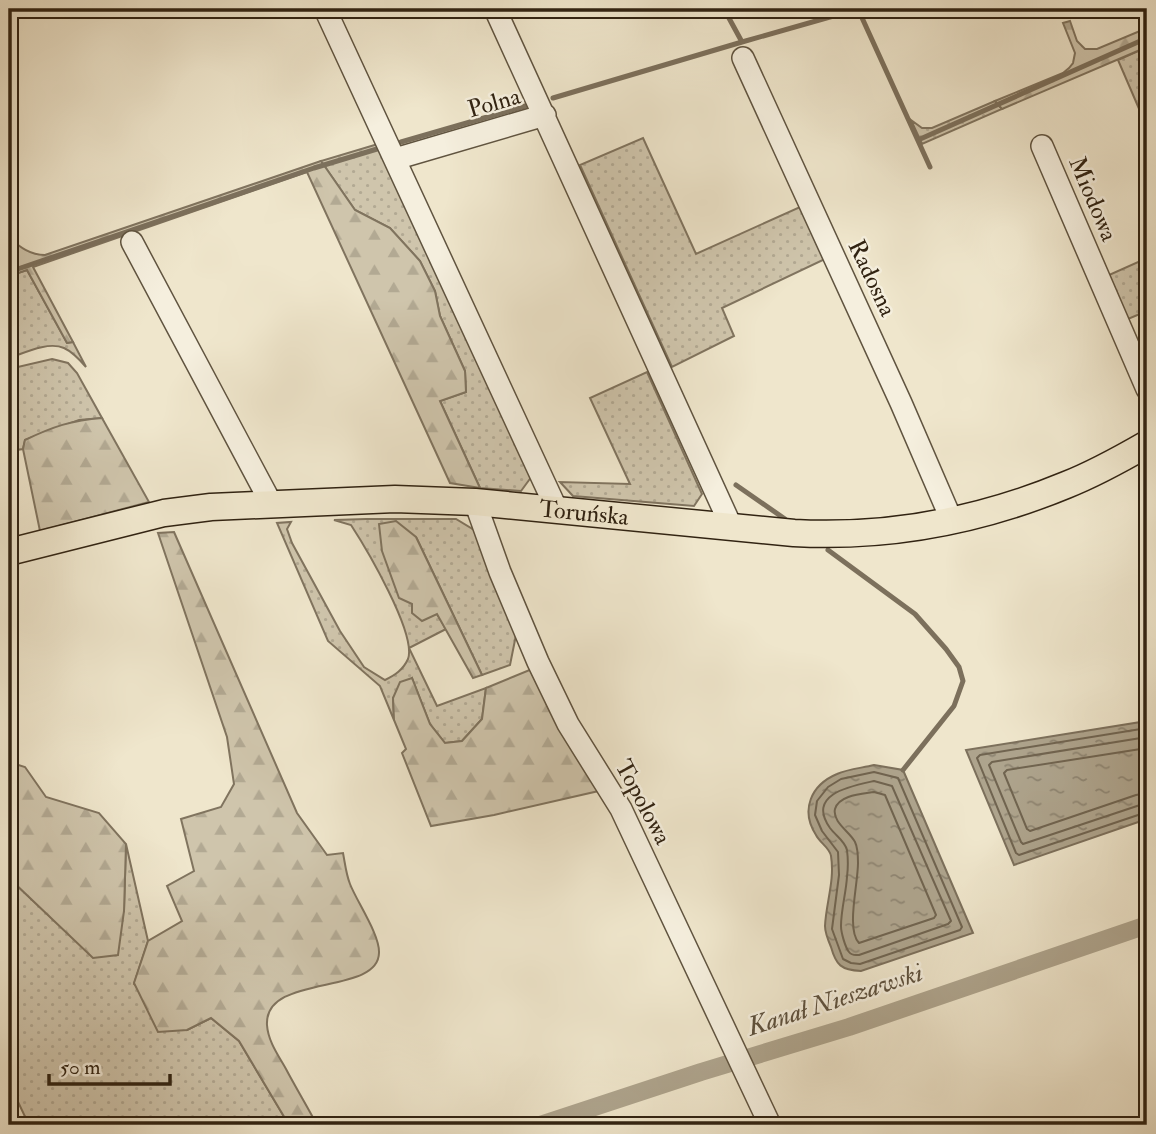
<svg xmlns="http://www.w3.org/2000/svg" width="1156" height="1134" font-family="'IM FELL Double Pica',serif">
  <defs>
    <pattern id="grass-dots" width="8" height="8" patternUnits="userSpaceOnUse" patternTransform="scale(1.75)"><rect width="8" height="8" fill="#cfc5ac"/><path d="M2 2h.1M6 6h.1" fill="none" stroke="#b2a993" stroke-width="1.8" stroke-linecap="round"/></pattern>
    <pattern id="forest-firs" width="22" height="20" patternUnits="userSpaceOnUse" patternTransform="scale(1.75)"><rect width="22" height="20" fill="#cfc5ac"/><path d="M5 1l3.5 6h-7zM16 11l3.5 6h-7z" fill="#b2a993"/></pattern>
    <pattern id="water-ripples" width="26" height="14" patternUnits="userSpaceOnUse" patternTransform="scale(1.75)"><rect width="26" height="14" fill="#aea48d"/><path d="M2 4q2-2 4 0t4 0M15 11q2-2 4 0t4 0" fill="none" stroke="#8e8572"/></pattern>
  </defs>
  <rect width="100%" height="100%" fill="#efe6cc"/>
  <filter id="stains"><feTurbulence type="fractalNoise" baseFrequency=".00286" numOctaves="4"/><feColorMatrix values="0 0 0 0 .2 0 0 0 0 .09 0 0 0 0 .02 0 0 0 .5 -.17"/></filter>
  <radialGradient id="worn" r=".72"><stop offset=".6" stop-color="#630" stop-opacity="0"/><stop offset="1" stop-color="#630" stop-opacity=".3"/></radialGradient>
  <path fill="url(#grass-dots)" stroke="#80745f" stroke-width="2" d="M 1147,47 L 1147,117 L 1143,118 L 1118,60 Z
    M 995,101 L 1002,109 L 922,144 L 911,120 L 922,128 L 932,128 Z
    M 643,138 L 696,254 L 800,207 L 825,259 L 722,308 L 734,336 L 672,367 L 580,165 Z
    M 378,144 L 532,476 L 521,491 L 480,488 L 440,401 L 466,392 L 465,371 L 440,316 L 435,291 L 420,261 L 390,228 L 355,210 L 321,161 Z
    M 1147,258 L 1147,311 L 1128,319 L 1109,275 Z
    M 27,270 L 67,343 L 73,342 L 86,367 C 80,360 73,352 64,348 C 48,341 24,353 9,358 L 9,276 Z
    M 52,359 L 68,363 L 77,373 L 102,418 L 79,420 L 25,440 L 23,449 L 9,451 L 9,369 Z
    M 647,372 L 702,494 L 694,506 L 573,496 L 560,482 L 630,484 L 590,398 Z
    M 366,519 L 456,519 L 479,533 L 516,635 L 510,665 L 482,675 L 416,537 L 437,614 L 446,629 L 409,648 L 437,706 L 486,688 L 482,719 L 462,741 L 445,743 L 430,724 L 412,678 L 393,698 L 394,720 L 380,686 L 328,641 L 277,523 L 291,522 L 287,529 L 292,543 L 340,631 L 364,667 L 385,680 C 395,675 403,670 408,659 C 417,634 366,548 351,525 L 334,520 Z
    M 126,844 L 148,941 L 134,984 L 187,1030 L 211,1018 L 239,1041 L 289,1125 L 29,1125 L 9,1083 L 9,878 L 93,957 L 124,911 Z"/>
  <path fill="url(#forest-firs)" stroke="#80745f" stroke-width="2" d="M 1070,21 L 1077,41 L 1085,49 L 1097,49 L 1147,28 L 1147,47 L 1002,109 L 995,101 L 1063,73 L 1069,68 L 1073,63 L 1075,53 L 1063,23 Z
    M 321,161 L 355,210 L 390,228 L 420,261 L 435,291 L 440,316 L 465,371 L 466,392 L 440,401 L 480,488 L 450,483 L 307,172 L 33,267 L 73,342 L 67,343 L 27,270 L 9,276 L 9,238 C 20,247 30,255 45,255 Z
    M 102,418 L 149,502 L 40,531 L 23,449 L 25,440 C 52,427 72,420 102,418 Z
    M 396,521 L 416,537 L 482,675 L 473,678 L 437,614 L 422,621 L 412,613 L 412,604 L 399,598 L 382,551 L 379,524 Z
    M 174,532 L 297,813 L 327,855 L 343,853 C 345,863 346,874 350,884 C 357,902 380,935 379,953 C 378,996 264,973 267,1025 C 268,1041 278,1055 286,1069 C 296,1088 307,1106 317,1125 L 289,1125 L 239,1041 L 211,1018 L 187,1030 L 158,1032 L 134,983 L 148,941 L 182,921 L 167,886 L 194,871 L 181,819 L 221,807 L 234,784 L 227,737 L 158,533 Z
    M 532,669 L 603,790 L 494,815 L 431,826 L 402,753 L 406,749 L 394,720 L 393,698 L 400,682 L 412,678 L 430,724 L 445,743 L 462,741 L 482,719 L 486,688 Z
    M 9,762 L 25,767 L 46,797 L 99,813 L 126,844 L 124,911 L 118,955 L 93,958 L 9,878 Z"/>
  <path fill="url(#water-ripples)" stroke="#7c705c" stroke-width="2" d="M 1147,721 L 1147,819 L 1014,865 L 966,750 Z
    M 874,765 L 903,770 L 973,933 L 861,971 C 841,970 836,965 831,947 C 828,940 825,933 825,926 C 826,903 835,880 831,856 C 830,848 820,843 816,835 C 800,810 811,785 837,774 C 848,769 862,768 874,765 Z"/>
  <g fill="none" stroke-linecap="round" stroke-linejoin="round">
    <path stroke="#706450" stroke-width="2" d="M 1147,728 L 980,755 L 977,758 L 1016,853 L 1019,855 L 1147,812
      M 1147,737 L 992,762 L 989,765 L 1021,842 L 1023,844 L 1140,805 L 1147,804
      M 1147,748 L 1007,770 L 1004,773 L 1027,829 L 1030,831 L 1136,795 L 1147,793
      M 874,772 L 898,778 L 962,927 L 960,930 L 860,964 L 851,963 L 843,959 L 832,929 L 839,875 L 838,852 L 822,831 L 815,815 L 817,801 L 828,787 L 841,779 Z
      M 874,781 L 892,786 L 951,921 L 948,924 L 859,955 C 855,955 852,956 849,952 C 845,947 841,932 841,926 C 841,910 846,893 847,877 C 848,869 848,858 847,850 C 845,841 836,836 830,828 C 806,794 851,786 874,781 Z
      M 874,792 L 885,795 L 936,915 L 934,918 L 859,943 C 846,929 858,885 858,863 C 858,856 858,848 855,842 C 850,832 832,822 835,809 C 839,795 862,794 874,792 Z"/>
    <path stroke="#7c705c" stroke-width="5" d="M 724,9 L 742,42 L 858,9
      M 858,9 L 930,167
      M 553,98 L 742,42
      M 918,140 L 1147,38
      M 401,142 L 532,104
      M 9,272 L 314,168 L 377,149
      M 736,485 L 785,519
      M 828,550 L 915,614 L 946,649 L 959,667 L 963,681 L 954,706 L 903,770"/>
    <path stroke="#aea48d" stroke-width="18" d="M 540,1125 L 701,1072 L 849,1027 L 1147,925"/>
    <g stroke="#605440" stroke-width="24">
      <path id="minor" d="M 325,9 L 557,510
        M 495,9 L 732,528
        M 743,58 L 901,403 L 952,521
        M 1042,146 L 1147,389
        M 395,159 L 545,115
        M 132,242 L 272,505
        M 475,502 L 500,572 L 538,662 L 568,724 L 621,809 L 770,1125"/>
    </g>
    <g stroke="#312312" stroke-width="29">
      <g id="major">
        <path id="s1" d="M 9,552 L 164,513 L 211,507 L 395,499 L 475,502 L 794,533 C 888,538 979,521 1066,485 C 1094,474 1121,459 1147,444"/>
      </g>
    </g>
    <use href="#minor" stroke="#f5efde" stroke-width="21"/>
    <use href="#major" stroke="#efe6cc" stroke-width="26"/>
  </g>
  <g text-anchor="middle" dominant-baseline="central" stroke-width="5" stroke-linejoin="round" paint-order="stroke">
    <g font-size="24" fill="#312312" stroke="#f5efde">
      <text transform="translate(494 103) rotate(-16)">Polna</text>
      <text transform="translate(1093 199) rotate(67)">Miodowa</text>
      <text transform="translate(872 278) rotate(65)">Radosna</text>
      <text stroke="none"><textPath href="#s1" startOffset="581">Toruńska</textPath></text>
      <text transform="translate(643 802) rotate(62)">Topolowa</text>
    </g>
    <g font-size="26" font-style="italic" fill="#5d503d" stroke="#f5efde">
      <text transform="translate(835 1000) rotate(-18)">Kanał Nieszawski</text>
    </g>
  </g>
  <rect width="1156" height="1134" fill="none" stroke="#efe6cc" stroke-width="35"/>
  <rect x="10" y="10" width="1135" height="1113" fill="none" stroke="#312312" stroke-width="3.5"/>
  <rect x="18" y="18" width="1121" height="1099" fill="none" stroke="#312312" stroke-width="2"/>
  <path d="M49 1074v10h121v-10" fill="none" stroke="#312312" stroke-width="3.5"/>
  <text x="60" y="1074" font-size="21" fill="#312312" stroke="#f5efde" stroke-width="5" paint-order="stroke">50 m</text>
  <rect width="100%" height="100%" filter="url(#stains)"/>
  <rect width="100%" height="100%" fill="url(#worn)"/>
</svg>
